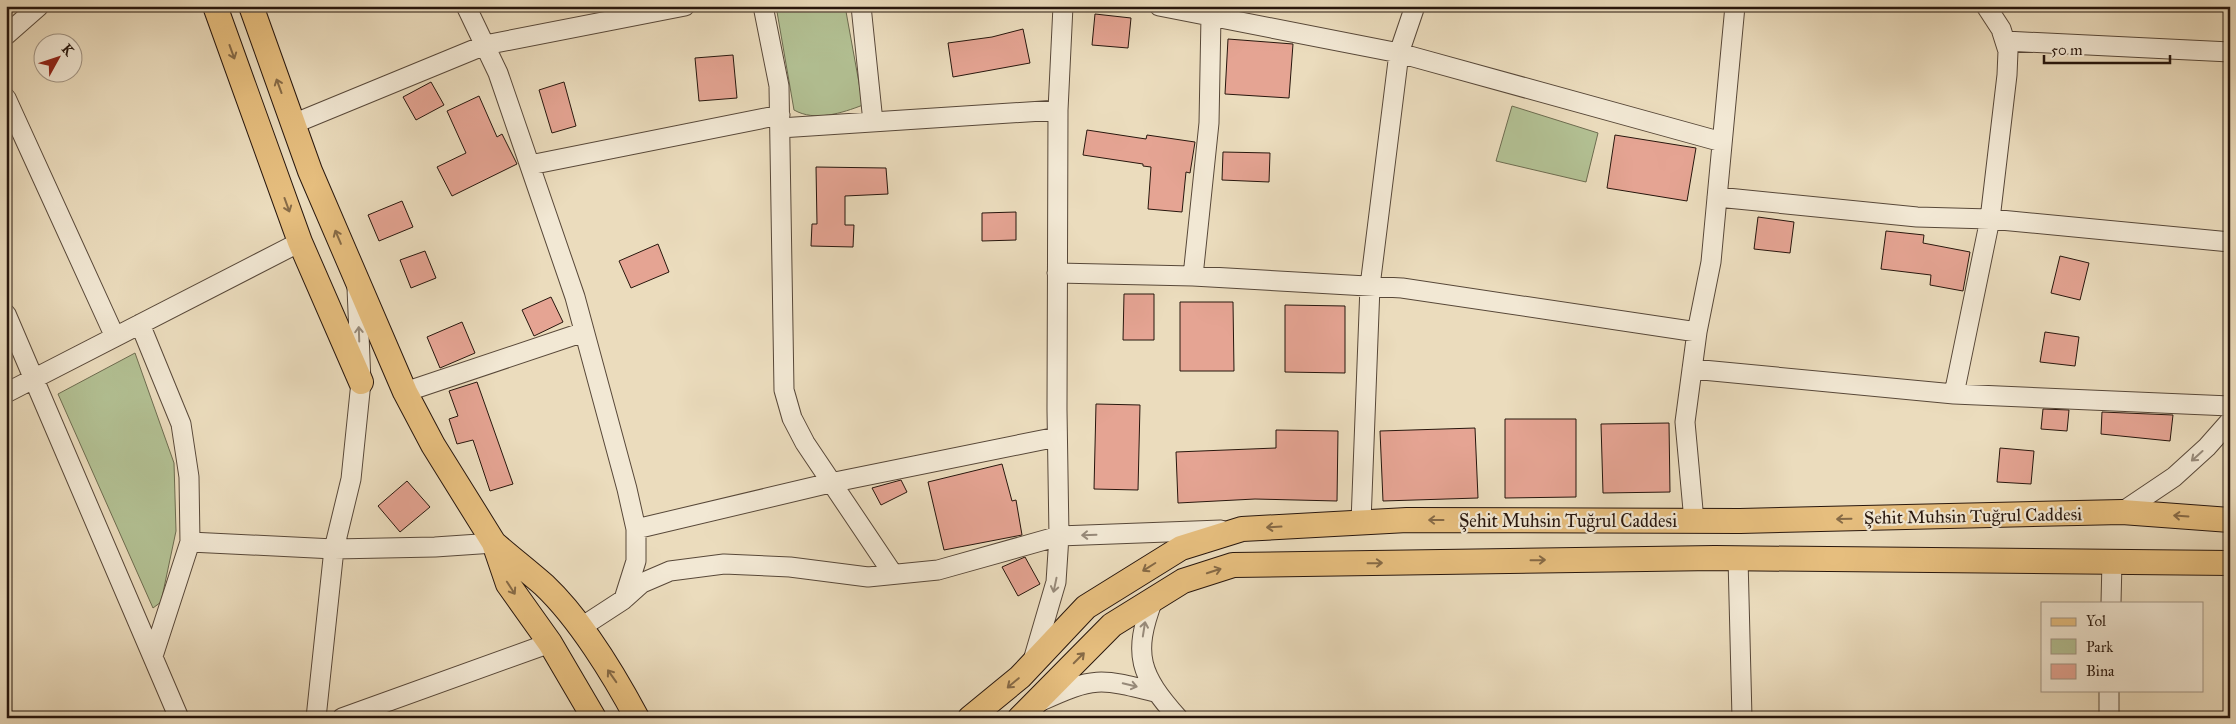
<svg xmlns="http://www.w3.org/2000/svg" width="2236" height="724" font-family="'IM FELL Great Primer',serif">
  <rect width="100%" height="100%" fill="#ebdcbd"/>
  <filter id="stains"><feTurbulence type="fractalNoise" baseFrequency=".004" numOctaves="4"/><feColorMatrix values="0 0 0 0 .2 0 0 0 0 .09 0 0 0 0 .02 0 0 0 .5 -.17"/></filter>
  <radialGradient id="worn" r=".72"><stop offset=".6" stop-color="#630" stop-opacity="0"/><stop offset="1" stop-color="#630" stop-opacity=".3"/></radialGradient>
  <path fill="#b3c194" stroke="#6d6c50" d="M 776,6 L 845,6 L 863,105 C 842,113 815,122 794,110 Z
    M 1512,106 L 1598,133 L 1586,182 L 1496,161 Z
    M 135,353 L 174,463 L 176,531 L 161,602 L 153,608 L 58,394 Z"/>
  <path fill="#e5a493" stroke="#27160d" d="M 1095,14 L 1131,18 L 1128,48 L 1092,45 Z
    M 1023,29 L 1030,63 L 953,77 L 948,43 L 992,37 Z
    M 1228,39 L 1293,44 L 1289,98 L 1225,94 Z
    M 733,55 L 737,98 L 699,101 L 695,58 Z
    M 431,82 L 444,105 L 416,120 L 403,97 Z
    M 564,82 L 576,126 L 552,133 L 539,90 Z
    M 479,96 L 497,137 L 502,134 L 517,164 L 452,196 L 437,167 L 466,153 L 447,111 Z
    M 1087,130 L 1146,139 L 1147,135 L 1195,142 L 1190,173 L 1186,172 L 1182,212 L 1148,209 L 1151,167 L 1143,166 L 1143,164 L 1083,155 Z
    M 1615,135 L 1696,148 L 1687,201 L 1607,188 Z
    M 1223,152 L 1270,153 L 1269,182 L 1222,180 Z
    M 816,167 L 886,168 L 888,194 L 845,196 L 845,225 L 854,225 L 853,247 L 811,246 L 812,224 L 817,224 Z
    M 402,201 L 413,227 L 379,241 L 368,215 Z
    M 1016,212 L 1016,240 L 982,241 L 982,213 Z
    M 1758,217 L 1794,222 L 1790,253 L 1754,249 Z
    M 1886,231 L 1924,235 L 1923,243 L 1970,252 L 1963,291 L 1930,285 L 1931,275 L 1881,269 Z
    M 658,244 L 669,272 L 631,288 L 619,261 Z
    M 425,251 L 436,278 L 411,288 L 400,260 Z
    M 2060,256 L 2089,263 L 2080,300 L 2051,293 Z
    M 1124,294 L 1154,294 L 1154,340 L 1123,340 Z
    M 551,297 L 563,322 L 534,336 L 522,310 Z
    M 1180,302 L 1233,302 L 1234,371 L 1180,371 Z
    M 1285,305 L 1345,306 L 1345,373 L 1285,372 Z
    M 462,322 L 475,353 L 440,368 L 427,337 Z
    M 2045,332 L 2079,337 L 2075,366 L 2040,362 Z
    M 477,382 L 513,484 L 490,491 L 473,440 L 457,444 L 449,419 L 458,416 L 449,391 Z
    M 1096,404 L 1140,405 L 1138,490 L 1094,489 Z
    M 2043,409 L 2069,410 L 2067,431 L 2041,429 Z
    M 2102,412 L 2173,415 L 2170,441 L 2101,434 Z
    M 1505,419 L 1576,419 L 1576,497 L 1505,498 Z
    M 1669,423 L 1670,492 L 1603,493 L 1601,424 Z
    M 1475,428 L 1478,498 L 1383,501 L 1380,431 Z
    M 1276,430 L 1338,431 L 1337,501 L 1255,499 L 1178,503 L 1176,452 L 1276,448 Z
    M 2000,448 L 2034,451 L 2031,484 L 1997,482 Z
    M 1002,464 L 1012,501 L 1016,500 L 1022,535 L 944,550 L 928,482 Z
    M 901,480 L 907,492 L 881,505 L 872,488 Z
    M 407,481 L 430,507 L 400,532 L 378,506 Z
    M 1025,557 L 1040,584 L 1018,596 L 1002,567 Z"/>
  <g fill="none" stroke-linecap="round" stroke-linejoin="round">
    <g stroke="#584839" stroke-width="21">
      <path id="minor" d="M 466,6 L 498,73 L 575,297 L 627,489 L 636,529 L 636,561 L 624,599
        M 763,6 L 779,86 L 784,390 L 792,418 L 805,443 L 893,574
        M 861,6 L 873,122
        M 1159,6 L 1399,53 L 1722,142
        M 6,35 L 39,6
        M 2005,41 L 2230,52
        M 6,98 L 115,337
        M 293,124 L 485,45 L 685,6
        M 780,128 L 1058,110
        M 530,165 L 780,115
        M 1717,197 L 1917,217 L 1990,219 L 2230,242
        M 1057,273 L 1193,276 L 1402,288 L 1697,332
        M 1193,276 L 1209,123 L 1211,16
        M 6,314 L 179,718
        M 140,324 L 181,424 L 189,477 L 190,542 L 153,656
        M 1692,369 L 1954,394 L 2230,406
        M 405,392 L 584,332
        M 6,393 L 300,242
        M 1954,394 L 1990,219 L 2007,75 L 2008,51 L 2001,29 L 1986,6
        M 2122,512 L 2174,477 L 2207,447 L 2230,421
        M 1694,521 L 1685,422 L 1697,332 L 1711,262 L 1735,6
        M 1361,522 L 1370,286 L 1399,53 L 1415,6
        M 636,529 L 830,483 L 1057,437
        M 190,542 L 334,549 L 435,547 L 494,543
        M 1738,558 L 1742,718
        M 1153,600 C 1132,655 1140,675 1178,718
        M 2111,603 L 2112,561
        M 580,628 L 623,600 L 642,583 L 670,571 L 724,564 L 790,567 L 868,577 L 938,570 L 1059,536 L 1221,530
        M 1032,664 L 1056,582 L 1059,536 L 1057,410 L 1058,110 L 1063,6
        M 1041,701 C 1094,677 1099,678 1155,692
        M 316,718 L 334,549 L 351,479 L 361,382 L 357,288
        M 342,718 L 550,643
        M 2109,718 L 2109,690"/>
    </g>
    <g stroke="#27160d" stroke-width="26">
      <path id="major" d="M 215,6 L 300,242 L 361,382
        M 251,6 L 310,171 L 405,392 L 433,445 L 494,543 L 508,584 L 550,643 L 594,718
        M 494,543 C 510,557 528,571 544,585 C 579,618 614,675 637,718
        M 970,718 L 1020,677 L 1086,607 L 1181,548 L 1242,529 L 1407,520 L 1740,521 L 2122,512 L 2230,520
        M 1020,718 L 1112,625 L 1183,581 L 1233,565 L 1715,558 L 2230,563"/>
    </g>
    <use href="#minor" stroke="#f2e8d4" stroke-width="19"/>
    <use href="#major" stroke="#e6be7e" stroke-width="24"/>
  </g>
  <defs><path id="oneway-shaft" d="M-6 0H5M1.5-3L5.5 0L1.5 3" fill="none" stroke-width="1.6" stroke-linecap="round" stroke-linejoin="round" transform="scale(1.25)"/></defs>
  <g stroke="#866a46">
    <use href="#oneway-shaft" transform="translate(232 52) rotate(70)"/>
    <use href="#oneway-shaft" transform="translate(279 86) rotate(-110)"/>
    <use href="#oneway-shaft" transform="translate(287 205) rotate(70)"/>
    <use href="#oneway-shaft" transform="translate(338 237) rotate(-113)"/>
    <use href="#oneway-shaft" transform="translate(2181 516) rotate(-176)"/>
    <use href="#oneway-shaft" transform="translate(1844 519) rotate(179)"/>
    <use href="#oneway-shaft" transform="translate(1436 520) rotate(-180)"/>
    <use href="#oneway-shaft" transform="translate(1274 527) rotate(177)"/>
    <use href="#oneway-shaft" transform="translate(1538 560) rotate(-1)"/>
    <use href="#oneway-shaft" transform="translate(1375 563) rotate(-1)"/>
    <use href="#oneway-shaft" transform="translate(1149 567) rotate(148)"/>
    <use href="#oneway-shaft" transform="translate(1214 571) rotate(-18)"/>
    <use href="#oneway-shaft" transform="translate(511 588) rotate(57)"/>
    <use href="#oneway-shaft" transform="translate(1079 658) rotate(-45)"/>
    <use href="#oneway-shaft" transform="translate(612 676) rotate(-125)"/>
    <use href="#oneway-shaft" transform="translate(1013 683) rotate(140)"/>
  </g>
  <g stroke="#978a7a">
    <use href="#oneway-shaft" transform="translate(359 334) rotate(-92)"/>
    <use href="#oneway-shaft" transform="translate(2197 456) rotate(138)"/>
    <use href="#oneway-shaft" transform="translate(1089 535) rotate(178)"/>
    <use href="#oneway-shaft" transform="translate(1055 585) rotate(102)"/>
    <use href="#oneway-shaft" transform="translate(1144 629) rotate(-81)"/>
    <use href="#oneway-shaft" transform="translate(1130 685) rotate(14)"/>
  </g>
  <g text-anchor="middle" dominant-baseline="central" stroke-width="4.5" stroke-linejoin="round" paint-order="stroke">
    <g font-size="18" fill="#27160d" stroke="#f2e8d4">
      <text transform="translate(1973 516) rotate(-1)">Şehit Muhsin Tuğrul Caddesi</text>
      <text x="1568" y="521">Şehit Muhsin Tuğrul Caddesi</text>
    </g>
  </g>
  <rect width="2236" height="724" fill="none" stroke="#ebdcbd" stroke-width="25"/>
  <rect x="8" y="8" width="2221" height="709" fill="none" stroke="#27160d" stroke-width="2.5"/>
  <rect x="12" y="12" width="2211" height="699" fill="none" stroke="#27160d"/>
  <rect x="2041" y="602" width="162" height="90" fill="#f2e8d4" stroke="#a19484"/>
  <rect x="2051" y="618" width="25" height="8" fill="#e6be7e" stroke="#a19484"/>
  <text x="2086" y="626" font-size="15" fill="#27160d">Yol</text>
  <rect x="2051" y="639" width="25" height="15" fill="#b3c194" stroke="#a19484"/>
  <text x="2086" y="652" font-size="15" fill="#27160d">Park</text>
  <rect x="2051" y="664" width="25" height="15" fill="#e5a493" stroke="#a19484"/>
  <text x="2086" y="676" font-size="15" fill="#27160d">Bina</text>
  <g transform="translate(58 58) rotate(50)"><circle r="24" fill="#f2e8d4" stroke="#a19484"/>
  <path d="M0-4L9 19L0 12L-9 19Z" fill="#8f2418"/>
  <text y="-8" font-size="14" font-weight="bold" text-anchor="middle" fill="#27160d">K</text>
  </g>
  <path d="M2044 55v8h126v-8" fill="none" stroke="#27160d" stroke-width="2.5"/>
  <text x="2051" y="55" font-size="15" fill="#27160d" stroke="#f2e8d4" stroke-width="4" paint-order="stroke">50 m</text>
  <rect width="100%" height="100%" filter="url(#stains)"/>
  <rect width="100%" height="100%" fill="url(#worn)"/>
</svg>
